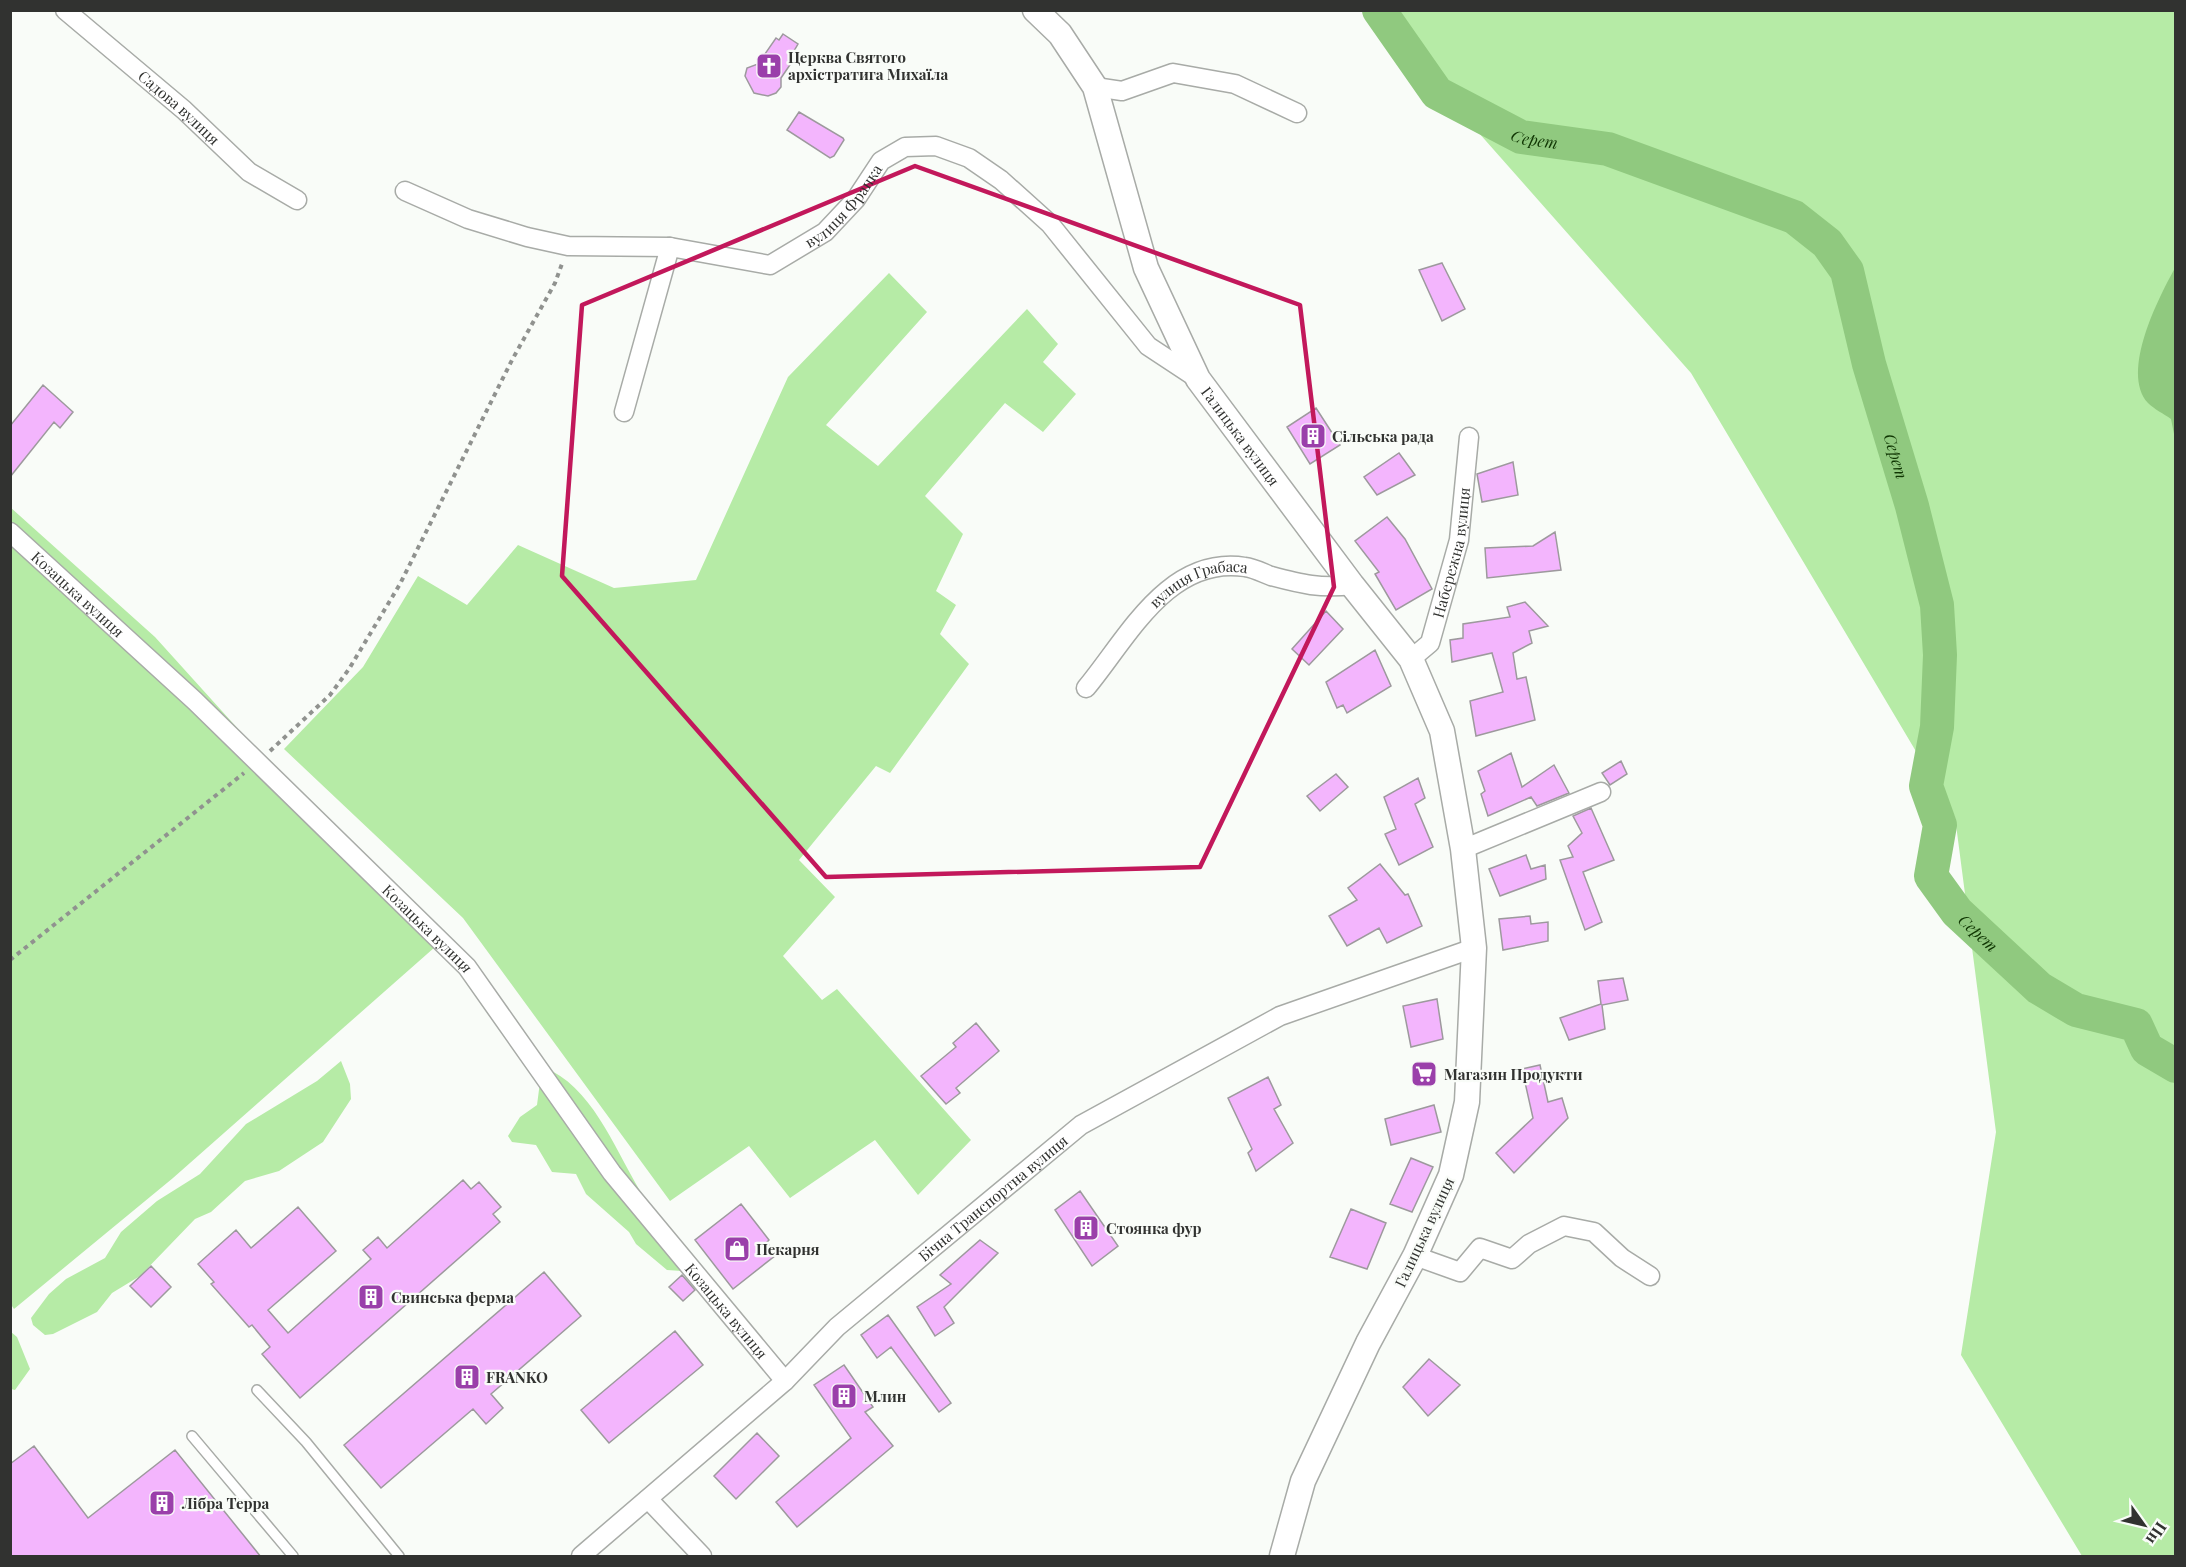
<svg xmlns="http://www.w3.org/2000/svg" width="2186" height="1567" font-family="'Playfair Display',serif">
  <rect width="100%" height="100%" fill="#f9fcf8"/>
  <path fill="#b6eba6" d="M 1371,11 L 2175,11 L 2175,1556 L 2082,1556 L 1961,1355 L 1996,1132 L 1955,817 L 1691,373 Z
    M 889,273 L 927,312 L 826,425 L 878,466 L 1027,309 L 1058,344 L 1043,362 L 1076,394 L 1043,432 L 1005,403 L 925,496 L 963,534 L 936,591 L 956,605 L 940,634 L 969,664 L 890,773 L 876,766 L 799,860 L 835,897 L 783,956 L 822,1000 L 837,989 L 971,1140 L 918,1195 L 875,1140 L 790,1198 L 749,1146 L 670,1201 L 463,918 L 284,749 L 363,667 L 418,576 L 467,605 L 518,545 L 614,588 L 696,580 L 788,377 Z
    M 10,507 L 155,637 L 435,947 L 173,1178 L 14,1309 L 10,1303 Z
    M 341,1061 L 350,1084 L 351,1099 L 323,1142 L 279,1171 L 245,1181 L 211,1212 L 195,1219 L 140,1276 L 112,1293 L 97,1312 L 53,1334 L 45,1335 L 33,1325 L 31,1318 L 49,1294 L 66,1279 L 105,1258 L 121,1232 L 157,1201 L 200,1174 L 246,1124 L 317,1081 Z
    M 552,1071 C 597,1095 617,1155 644,1197 C 657,1216 674,1233 689,1250 L 682,1271 L 667,1270 L 636,1244 L 629,1232 L 586,1194 L 576,1174 L 552,1172 L 536,1145 L 512,1142 L 508,1136 L 520,1117 L 537,1105 L 540,1082 Z
    M 11,1332 L 17,1337 L 30,1369 L 15,1390 L 11,1389 Z"/>
  <path fill="#90c97f" d="M 2175,268 L 2175,439 L 2171,419 C 2164,414 2154,409 2148,403 C 2120,372 2159,297 2175,268 Z"/>
  <g fill="none" stroke-linecap="round" stroke-linejoin="round">
    <path stroke="#90c97f" stroke-width="34" id="s1" d="M 1379,10 L 1437,93 L 1521,137 L 1608,149 L 1794,217 L 1827,243 L 1847,271 L 1869,364 L 1912,506 L 1937,605 L 1940,655 L 1937,727 L 1926,786 L 1940,825 L 1931,876 L 1957,912 L 2039,988 L 2076,1010 L 2136,1025 L 2147,1049 L 2176,1066"/>
  </g>
  <path fill="#f3b5fd" stroke="#9d999d" stroke-width="1.5" d="M 783,34 L 798,44 L 794,51 L 798,53 L 781,78 L 781,87 L 776,93 L 768,96 L 754,93 L 745,76 L 747,68 L 758,64 L 776,38 L 779,40 Z
    M 799,112 L 843,138 L 844,140 L 834,156 L 830,158 L 787,130 Z
    M 1442,263 L 1465,309 L 1442,321 L 1419,270 Z
    M 43,385 L 73,412 L 60,428 L 54,422 L 10,477 L 10,426 Z
    M 1316,408 L 1340,445 L 1310,464 L 1287,427 Z
    M 1399,453 L 1415,475 L 1377,495 L 1364,477 Z
    M 1513,462 L 1518,495 L 1482,502 L 1477,474 Z
    M 1387,517 L 1405,539 L 1432,589 L 1396,610 L 1375,574 L 1379,572 L 1355,541 Z
    M 1555,532 L 1561,570 L 1487,578 L 1485,548 L 1533,546 Z
    M 1525,602 L 1548,626 L 1529,631 L 1532,643 L 1513,653 L 1517,679 L 1526,677 L 1535,720 L 1476,736 L 1470,701 L 1503,692 L 1492,653 L 1452,662 L 1450,640 L 1463,638 L 1463,624 L 1510,617 L 1507,607 Z
    M 1326,611 L 1343,629 L 1309,665 L 1292,649 Z
    M 1375,650 L 1391,686 L 1347,713 L 1343,705 L 1337,708 L 1326,682 Z
    M 1511,753 L 1522,787 L 1554,765 L 1569,793 L 1537,806 L 1531,797 L 1488,816 L 1481,794 L 1485,791 L 1478,771 Z
    M 1621,761 L 1627,774 L 1610,785 L 1602,773 Z
    M 1336,774 L 1348,787 L 1320,811 L 1307,796 Z
    M 1418,778 L 1425,798 L 1415,804 L 1433,847 L 1399,865 L 1385,834 L 1396,829 L 1384,797 Z
    M 1591,808 L 1614,860 L 1583,872 L 1602,922 L 1585,930 L 1560,860 L 1573,857 L 1568,846 L 1582,833 L 1573,816 Z
    M 1526,855 L 1531,869 L 1545,865 L 1546,879 L 1500,896 L 1489,869 Z
    M 1380,864 L 1405,895 L 1408,894 L 1422,926 L 1387,943 L 1379,928 L 1347,946 L 1329,916 L 1357,900 L 1348,888 Z
    M 1530,916 L 1531,924 L 1548,922 L 1548,941 L 1503,950 L 1499,919 Z
    M 1623,978 L 1628,1000 L 1602,1005 L 1605,1029 L 1569,1040 L 1560,1018 L 1601,1004 L 1598,981 Z
    M 1437,999 L 1443,1039 L 1411,1047 L 1403,1006 Z
    M 976,1023 L 999,1051 L 956,1088 L 960,1093 L 946,1104 L 921,1076 L 956,1047 L 953,1043 Z
    M 1540,1065 L 1548,1102 L 1562,1098 L 1568,1118 L 1514,1173 L 1496,1153 L 1533,1118 L 1522,1069 Z
    M 1268,1077 L 1281,1105 L 1274,1109 L 1293,1143 L 1256,1171 L 1248,1153 L 1252,1149 L 1228,1098 Z
    M 1434,1105 L 1441,1132 L 1391,1145 L 1385,1119 Z
    M 1411,1158 L 1433,1167 L 1412,1212 L 1390,1204 Z
    M 463,1180 L 471,1189 L 479,1182 L 501,1207 L 493,1214 L 500,1222 L 300,1398 L 262,1354 L 270,1347 L 252,1325 L 249,1327 L 211,1284 L 214,1282 L 198,1264 L 236,1230 L 251,1248 L 298,1207 L 336,1251 L 268,1310 L 288,1333 L 371,1259 L 363,1250 L 378,1237 L 387,1248 Z
    M 1080,1191 L 1118,1246 L 1092,1266 L 1055,1210 Z
    M 741,1204 L 769,1240 L 767,1242 L 776,1255 L 733,1289 L 695,1240 Z
    M 1351,1209 L 1386,1223 L 1367,1269 L 1330,1257 Z
    M 980,1240 L 998,1253 L 944,1307 L 954,1323 L 935,1336 L 917,1307 L 951,1284 L 940,1275 Z
    M 151,1266 L 171,1287 L 151,1307 L 130,1286 Z
    M 544,1272 L 581,1316 L 491,1394 L 503,1408 L 486,1424 L 473,1409 L 381,1488 L 344,1445 Z
    M 682,1275 L 695,1290 L 683,1301 L 669,1287 Z
    M 888,1315 L 951,1403 L 939,1412 L 891,1347 L 877,1358 L 861,1335 Z
    M 675,1331 L 703,1365 L 609,1443 L 581,1410 Z
    M 1429,1359 L 1460,1385 L 1428,1416 L 1403,1387 Z
    M 844,1365 L 873,1407 L 865,1412 L 893,1446 L 797,1527 L 776,1502 L 851,1438 L 814,1385 Z
    M 757,1433 L 779,1456 L 736,1499 L 714,1476 Z
    M 34,1446 L 88,1518 L 175,1450 L 261,1557 L 10,1557 L 10,1464 Z"/>
  <g fill="none" stroke-linecap="round" stroke-linejoin="round">
    <g stroke="#a8aba7" stroke-width="12">
      <path id="lane" d="M 257,1390 L 306,1442 L 399,1556
        M 192,1436 L 293,1556"/>
    </g>
    <g stroke="#a8aba7" stroke-width="21">
      <g id="street">
        <path id="s2" d="M 65,10 L 184,110 L 249,172 L 297,200"/>
        <path d="M 1095,87 L 1122,91 L 1173,73 L 1235,84 L 1297,113"/>
        <path id="s3" d="M 405,191 L 468,219 L 527,237 L 568,246 L 670,247 L 770,265 L 825,232 L 856,199 L 881,161 L 905,147 L 936,146 L 969,158 L 1001,180 L 1050,224 L 1148,346 L 1198,379"/>
        <path d="M 624,412 L 670,247"/>
        <path id="s4" d="M 10,532 L 195,701 L 467,967 L 612,1173 L 785,1381"/>
        <path id="s5" d="M 1411,659 L 1430,643 L 1459,540 L 1469,437"/>
        <path id="s6" d="M 1086,688 C 1127,639 1168,555 1245,567 C 1254,568 1263,573 1271,576 C 1301,584 1321,589 1352,585"/>
        <path d="M 1463,849 L 1601,792"/>
        <path d="M 1415,1256 L 1460,1272 L 1480,1248 L 1512,1259 L 1529,1244 L 1564,1226 L 1594,1232 L 1622,1258 L 1650,1276"/>
        <path d="M 648,1499 L 702,1556"/>
        <path id="s7" d="M 581,1556 L 785,1381 L 837,1327 L 1081,1125 L 1280,1016 L 1474,948"/>
      </g>
    </g>
    <g stroke="#a8aba7" stroke-width="27">
      <g id="secondary">
        <path id="s8" d="M 1035,10 L 1060,34 L 1095,87 L 1146,268 L 1198,379 L 1352,585 L 1411,659 L 1442,731 L 1463,849 L 1474,948 L 1467,1102 L 1451,1175 L 1415,1256 L 1368,1343 L 1303,1481 L 1282,1556"/>
      </g>
    </g>
    <path stroke="#90928f" stroke-width="4" stroke-dasharray="4.5 4.5" stroke-linecap="butt" d="M 270,751 L 330,695 L 349,669 L 400,584 L 512,360 L 555,283 L 563,261
      M 10,960 L 244,773"/>
    <use href="#lane" stroke="#fff" stroke-width="9"/>
    <use href="#street" stroke="#fff" stroke-width="18"/>
    <use href="#secondary" stroke="#fff" stroke-width="24"/>
  </g>
  <path fill="none" stroke="#c2185b" stroke-width="4.5" stroke-linejoin="round" d="M 915,166 L 1300,305 L 1334,587 L 1200,867 L 826,877 L 562,576 L 582,305 Z"/>
  <defs>
    <g id="church-square" transform="scale(1.35)"><rect x="-9" y="-9" width="18" height="18" rx="4" fill="#9a3faa" stroke="#f9fcf8"/><path d="M-1.2-6h2.4v3.5h3.3v2.4h-3.3V6h-2.4V-.1h-3.3v-2.4h3.3Z" fill="#fff"/></g>
    <g id="building-square" transform="scale(1.35)"><rect x="-9" y="-9" width="18" height="18" rx="4" fill="#9a3faa" stroke="#f9fcf8"/><path d="M-4-6H4V6H1V3H-1V6H-4ZM-2.5-4.3h1.7v1.8h-1.7ZM.8-4.3h1.7v1.8H.8ZM-2.5-1h1.7V.8h-1.7ZM.8-1h1.7V.8H.8Z" fill="#fff"/></g>
    <g id="supermarket-square" transform="scale(1.35)"><rect x="-9" y="-9" width="18" height="18" rx="4" fill="#9a3faa" stroke="#f9fcf8"/><path d="M-6-5.5h2.5l.6 2H6L4.5 2H-2.5L-4.4-4H-6ZM-1.5 3.2a1.3 1.3 0 1 0 .1 0ZM3 3.2a1.3 1.3 0 1 0 .1 0Z" fill="#fff"/></g>
    <g id="shop-square" transform="scale(1.35)"><rect x="-9" y="-9" width="18" height="18" rx="4" fill="#9a3faa" stroke="#f9fcf8"/><path d="M-5-2.5h2.3a2.7 3.5 0 0 1 5.4 0H5L5.5 6h-11ZM-1.5-2.5h3a1.5 2.3 0 0 0-3 0Z" fill="#fff"/></g>
  </defs>
  <g fill-rule="evenodd">
    <use href="#church-square" x="769" y="66"/>
    <use href="#building-square" x="1313" y="436"/>
    <use href="#supermarket-square" x="1424" y="1074"/>
    <use href="#building-square" x="1086" y="1228"/>
    <use href="#shop-square" x="737" y="1249"/>
    <use href="#building-square" x="371" y="1297"/>
    <use href="#building-square" x="467" y="1377"/>
    <use href="#building-square" x="844" y="1396"/>
    <use href="#building-square" x="162" y="1503"/>
  </g>
  <g text-anchor="middle" dominant-baseline="central" stroke-width="4.5" stroke-linejoin="round" paint-order="stroke">
    <g font-size="15" font-weight="bold" fill="#313230" stroke="#f9fcf8" text-anchor="start">
      <text x="788" y="57">Церква Святого<tspan x="788" dy="17">архістратига Михаїла</tspan></text>
      <text x="1332" y="436">Сільська рада</text>
      <text x="1444" y="1074">Магазин Продукти</text>
      <text x="1106" y="1228">Стоянка фур</text>
      <text x="756" y="1249">Пекарня</text>
      <text x="391" y="1297">Свинська ферма</text>
      <text x="486" y="1377">FRANKO</text>
      <text x="864" y="1396">Млин</text>
      <text x="182" y="1503">Лібра Терра</text>
    </g>
    <g font-size="15" fill="#313230" stroke="#f9fcf8">
      <text stroke="none"><textPath href="#s2" startOffset="150">Садова вулиця</textPath></text>
      <text stroke="none"><textPath href="#s3" startOffset="472">вулиця Франка</textPath></text>
      <text stroke="none"><textPath href="#s8" startOffset="480">Галицька вулиця</textPath></text>
      <text stroke="none"><textPath href="#s5" startOffset="118">Набережна вулиця</textPath></text>
      <text stroke="none"><textPath href="#s6" startOffset="160">вулиця Грабаса</textPath></text>
      <text stroke="none"><textPath href="#s4" startOffset="92">Козацька вулиця</textPath></text>
      <text stroke="none"><textPath href="#s4" startOffset="576">Козацька вулиця</textPath></text>
      <text stroke="none"><textPath href="#s7" startOffset="546">Бічна Транспортна вулиця</textPath></text>
      <text transform="translate(1424 1232) rotate(-65)">Галицька вулиця</text>
      <text stroke="none"><textPath href="#s4" startOffset="1062">Козацька вулиця</textPath></text>
    </g>
    <g font-size="16" font-style="italic" fill="#0f3502" stroke="#f9fcf8">
      <text stroke="none"><textPath href="#s1" startOffset="210">Серет</textPath></text>
      <text stroke="none"><textPath href="#s1" startOffset="750">Серет</textPath></text>
      <text stroke="none"><textPath href="#s1" startOffset="1254">Серет</textPath></text>
    </g>
  </g>
  <rect width="2186" height="1567" fill="none" stroke="#313230" stroke-width="24"/>
  <g transform="translate(2144 1525) rotate(124)" stroke="#f9fcf8" stroke-width="4.5" paint-order="stroke">
  <path d="M0-4.5L10 22L0 15L-10 22Z" fill="#313230"/>
  <text y="-9" font-size="16" font-weight="bold" text-anchor="middle" fill="#313230">Пн</text>
  </g>
</svg>
